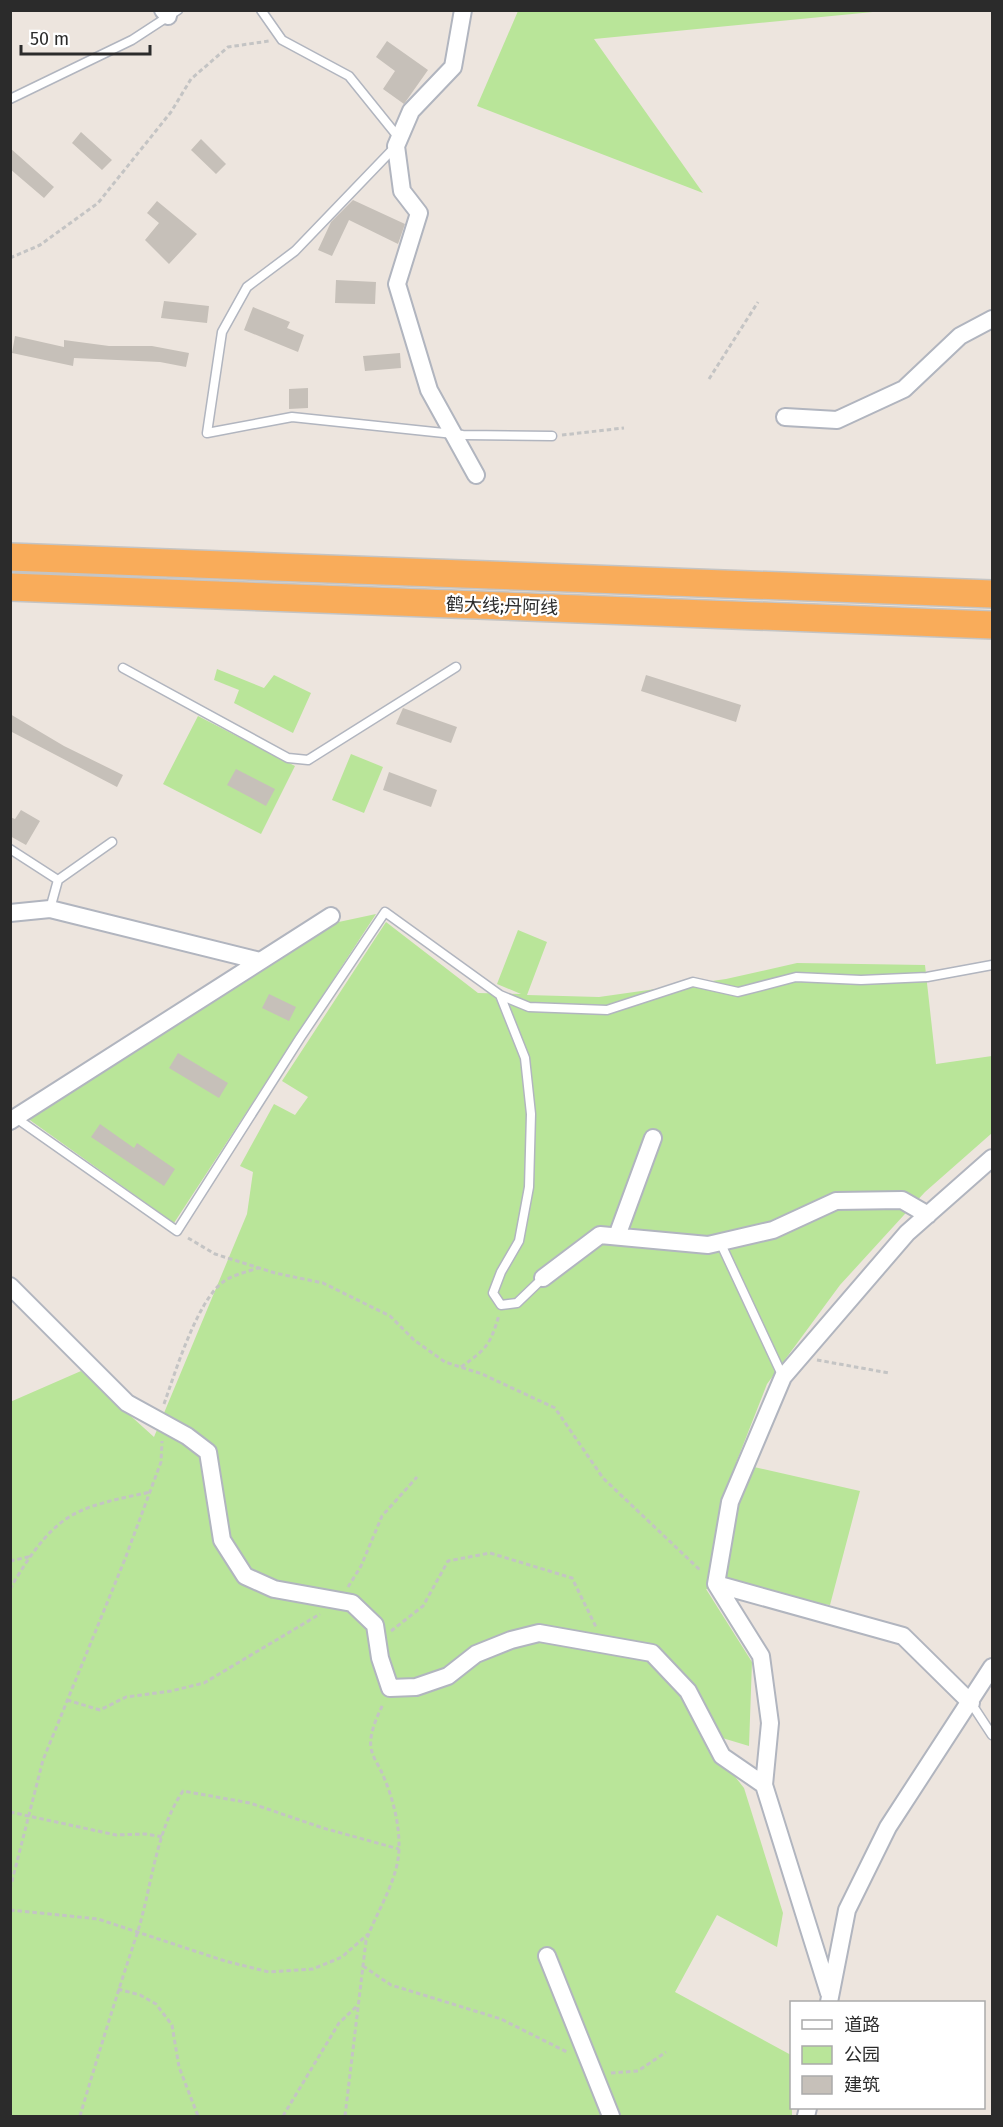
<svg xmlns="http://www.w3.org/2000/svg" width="1003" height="2127" font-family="'Fira Sans','Noto Sans SC',sans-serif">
  <rect width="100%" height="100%" fill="#ede5de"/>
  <path fill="#b9e599" d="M 518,11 L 518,10 L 883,11 L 594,39 L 703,193 L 477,106 Z
    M 217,669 L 264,688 L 274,675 L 311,693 L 293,733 L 234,703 L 239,690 L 214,680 Z
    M 198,716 L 295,766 L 261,834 L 163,784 Z
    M 351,754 L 383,767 L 364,813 L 332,800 Z
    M 376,914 L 174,1223 L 27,1118 L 334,923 Z
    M 386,922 L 478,993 L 521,994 L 497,984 L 518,930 L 547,942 L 527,995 L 599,997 L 726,979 L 797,963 L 925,965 L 936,1064 L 992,1056 L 992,1133 L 925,1192 L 840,1285 L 767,1384 L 736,1463 L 860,1491 L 830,1605 L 706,1589 L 752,1662 L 749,1746 L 699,1731 L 744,1788 L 783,1913 L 777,1947 L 717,1915 L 675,1992 L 791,2055 L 792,2116 L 11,2116 L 10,1402 L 81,1371 L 154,1437 L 247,1214 L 253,1172 L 240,1166 L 274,1104 L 295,1115 L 308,1097 L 282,1081 Z"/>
  <path fill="#c6c0b9" d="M 387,41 L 428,70 L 404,104 L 383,89 L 395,71 L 376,57 Z
    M 81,132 L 112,160 L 102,170 L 72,143 Z
    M 201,139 L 226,164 L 216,174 L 191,150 Z
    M 10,148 L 54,187 L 44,198 L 10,169 Z
    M 353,200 L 405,224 L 398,244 L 349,220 L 332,256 L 318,250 L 331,222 Z
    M 157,201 L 197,234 L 169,264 L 145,240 L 159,223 L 147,213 Z
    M 336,280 L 376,282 L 375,304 L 335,303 Z
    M 164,301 L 209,306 L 207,323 L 161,318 Z
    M 253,307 L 290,322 L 287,328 L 304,335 L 298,352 L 244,330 Z
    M 15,336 L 64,347 L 64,340 L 109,346 L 152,346 L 189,353 L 186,367 L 160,362 L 74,358 L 73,366 L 12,353 Z
    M 400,353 L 401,368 L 365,371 L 363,356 Z
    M 308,388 L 308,408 L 289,409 L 289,389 Z
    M 646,675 L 741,705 L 736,722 L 641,691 Z
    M 403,708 L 457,727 L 451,743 L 396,724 Z
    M 10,714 L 64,746 L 123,775 L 117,787 L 10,731 Z
    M 236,769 L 275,789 L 266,806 L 227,785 Z
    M 389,772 L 437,790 L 431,807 L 383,790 Z
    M 21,810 L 40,821 L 26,845 L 10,836 L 10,817 L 15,819 Z
    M 269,994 L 296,1007 L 289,1021 L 262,1008 Z
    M 178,1053 L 228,1083 L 219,1098 L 169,1068 Z
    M 100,1124 L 134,1148 L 137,1143 L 175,1169 L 164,1186 L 91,1137 Z"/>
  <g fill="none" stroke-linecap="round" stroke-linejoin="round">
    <g stroke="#b1b5bf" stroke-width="11">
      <path id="service" d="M 261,10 L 282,40 L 349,76 L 399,138
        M 10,99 L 132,40 L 178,10
        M 396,146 L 295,251 L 247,287 L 222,332 L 207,433 L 292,417 L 463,435 L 552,436
        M 123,668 L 288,758 L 308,760 L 456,667
        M 10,849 L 58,880
        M 50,909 L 58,880 L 112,842
        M 500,995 L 525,1058 L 531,1114 L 529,1187 L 519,1241 L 501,1272 L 493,1293 L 501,1305 L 517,1303 L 543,1278
        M 16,1118 L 177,1231 L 300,1038 L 385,912 L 500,995 L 529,1007 L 607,1010 L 693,982 L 738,992 L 796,977 L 861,980 L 927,977 L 992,965
        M 720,1242 L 783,1377
        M 971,1703 L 992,1735"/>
    </g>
    <g stroke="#b1b5bf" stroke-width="20">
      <path id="minor" d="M 163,10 L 168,16
        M 463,10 L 453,67 L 411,111 L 396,146 L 402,191 L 419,213 L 397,284 L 429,390 L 476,475
        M 785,417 L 837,420 L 904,389 L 960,336 L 992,319
        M 10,913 L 50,909 L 260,961
        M 10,1121 L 331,916
        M 617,1236 L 653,1138
        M 543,1278 L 600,1235 L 708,1245 L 773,1230 L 836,1201 L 902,1200 L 928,1215
        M 10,1286 L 127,1403 L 187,1436 L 208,1452 L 222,1540 L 245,1576 L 274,1589 L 352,1603 L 375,1625 L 380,1658 L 390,1688 L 416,1687 L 448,1676 L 476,1654 L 511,1640 L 539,1633 L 652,1653 L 688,1691 L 722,1756 L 764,1785 L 770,1723 L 761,1656 L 716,1584 L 903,1636 L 971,1703
        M 716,1584 L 730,1502 L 783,1377 L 907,1233 L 992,1158
        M 764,1785 L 829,1993
        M 547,1956 L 611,2116
        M 829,2002 L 847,1910 L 888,1827 L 992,1667
        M 806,2116 L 808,2108"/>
    </g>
    <g stroke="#c4c4c4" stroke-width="30">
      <path id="trunk" d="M 10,557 L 992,594
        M 10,587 L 992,625"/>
    </g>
    <path stroke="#c4c4c4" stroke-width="3" stroke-dasharray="4.5 3" stroke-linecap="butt" d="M 10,258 L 40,245 L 98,203 L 171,112 L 191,79 L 228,47 L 269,41
      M 709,379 L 758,302
      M 562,435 L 624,428
      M 188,1238 L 215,1254 L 275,1273 L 323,1283 L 390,1316 L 414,1340 L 445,1362 L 482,1374 L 555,1408 L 603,1478 L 701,1571
      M 817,1360 L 889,1373
      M 461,1367 C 486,1349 490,1346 499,1315
      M 164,1404 C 175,1373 197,1301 223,1282 C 232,1275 247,1272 258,1268
      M 10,1561 L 32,1556
      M 348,1587 L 361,1566 L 382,1516 L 417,1477
      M 10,1589 C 22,1568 39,1541 58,1525 C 82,1504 120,1499 150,1492
      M 391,1631 L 423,1606 L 448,1561 L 490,1553 L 572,1578 L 596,1627
      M 67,1700 L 100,1710 L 126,1697 L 171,1691 L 204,1683 L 320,1614
      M 10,1812 L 116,1835 L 145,1834 L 163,1837
      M 10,1889 L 43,1760 L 125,1559 L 161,1462 L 162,1441
      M 10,1910 L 98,1919 L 225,1961 L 269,1972 L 313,1969 L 342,1957 L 368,1934
      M 363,1966 L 391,1985 L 501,2019 L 567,2052
      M 118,1989 L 140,1995 L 156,2004 L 172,2025 L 179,2067 L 198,2116
      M 611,2073 L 638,2071 L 666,2052
      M 80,2116 C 98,2055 117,1994 137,1934 C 152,1887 155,1832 183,1791 L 250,1803 L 323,1828 L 399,1849
      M 283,2116 L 339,2023 L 357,2006
      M 345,2116 L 366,1941 C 377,1910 400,1878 399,1845 C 399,1821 392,1795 382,1773 C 379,1766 374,1759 372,1752 C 367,1737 377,1717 383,1704"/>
    <use href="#service" stroke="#fff" stroke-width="8"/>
    <use href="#minor" stroke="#fff" stroke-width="16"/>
    <use href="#trunk" stroke="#f9ac5a" stroke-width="27"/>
  </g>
  <g text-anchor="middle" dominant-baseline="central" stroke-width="4.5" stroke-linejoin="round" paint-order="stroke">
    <g font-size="18" fill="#2b2b2b" stroke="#fff">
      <text transform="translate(502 606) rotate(2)">鹤大线;丹阿线</text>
    </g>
  </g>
  <rect width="1003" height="2127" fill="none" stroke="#2b2b2b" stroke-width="24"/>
  <rect x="790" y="2001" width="195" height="108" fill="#ffffff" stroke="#aaaaaa" stroke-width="1.5"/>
  <rect x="802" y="2020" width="30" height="9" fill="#ffffff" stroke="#aaaaaa" stroke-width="1.5"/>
  <text x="844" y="2031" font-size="18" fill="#2b2b2b">道路</text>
  <rect x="802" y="2046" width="30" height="18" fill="#b9e599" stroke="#aaaaaa" stroke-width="1.5"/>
  <text x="844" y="2061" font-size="18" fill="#2b2b2b">公园</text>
  <rect x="802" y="2076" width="30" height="18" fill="#c6c0b9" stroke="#aaaaaa" stroke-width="1.5"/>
  <text x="844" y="2091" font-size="18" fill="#2b2b2b">建筑</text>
  <path d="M21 45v9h129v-9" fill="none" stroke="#2b2b2b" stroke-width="3"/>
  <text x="30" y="45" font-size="18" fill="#2b2b2b" stroke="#ffffff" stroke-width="4.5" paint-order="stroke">50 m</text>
</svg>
